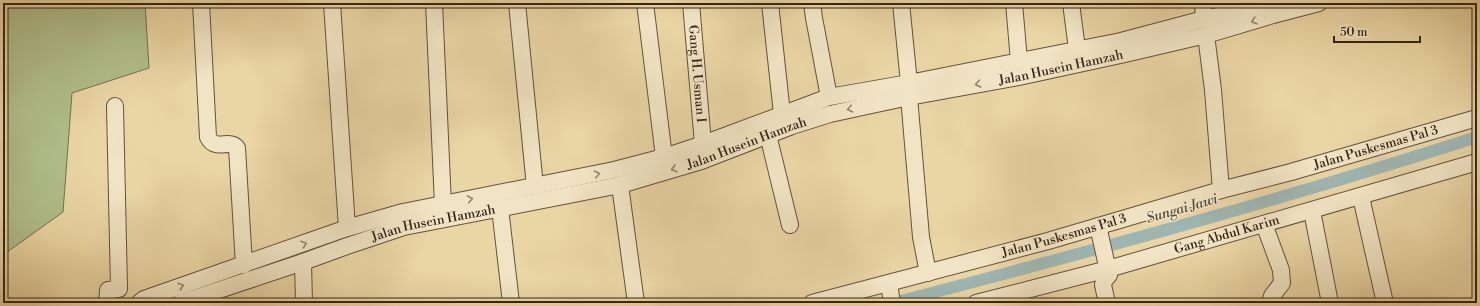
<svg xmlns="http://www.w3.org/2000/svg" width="1480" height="306" font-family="'Libre Bodoni',serif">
  <rect width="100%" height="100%" fill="#ead5a4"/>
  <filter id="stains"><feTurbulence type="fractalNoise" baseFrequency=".005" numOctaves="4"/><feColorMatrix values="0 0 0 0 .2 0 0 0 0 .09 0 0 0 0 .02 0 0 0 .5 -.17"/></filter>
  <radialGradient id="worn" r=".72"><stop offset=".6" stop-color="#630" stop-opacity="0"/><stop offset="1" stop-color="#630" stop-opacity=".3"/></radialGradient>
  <path fill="#b0be8b" stroke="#727252" d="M 3,3 L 145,3 L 149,68 L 72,93 L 63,212 L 3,255 Z"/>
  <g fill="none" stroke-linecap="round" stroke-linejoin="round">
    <path stroke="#9db6b2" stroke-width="12" d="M 893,303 C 1089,252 1285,199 1477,137"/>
    <g stroke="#62523c" stroke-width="18">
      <g id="minor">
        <path d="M 201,3 L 208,137 C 215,152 230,138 237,148 L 244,265"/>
        <path d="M 332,3 L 347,228"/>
        <path d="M 434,3 L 443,205"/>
        <path d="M 517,3 L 535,187"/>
        <path d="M 645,3 L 664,157"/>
        <path id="s1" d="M 691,3 L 703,144"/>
        <path d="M 770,3 L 782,114"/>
        <path d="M 812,3 L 814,18 L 829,97"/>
        <path d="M 901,3 L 909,83"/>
        <path d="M 1014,3 L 1019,61"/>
        <path d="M 1071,3 L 1077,49"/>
        <path d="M 1203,3 L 1204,19"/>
        <path d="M 1206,35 L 1213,90 L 1221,190"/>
        <path d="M 909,97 L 921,237 L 928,273"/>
        <path d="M 768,135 L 790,225"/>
        <path d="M 620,185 L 636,303"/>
        <path d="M 1361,197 L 1385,303"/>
        <path d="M 500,208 L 511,303"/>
        <path d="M 1312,211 L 1330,303"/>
        <path d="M 1264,224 L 1281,270 L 1282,283 L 1272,296 L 1270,303"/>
        <path d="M 1098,226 L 1109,275 L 1104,281 L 1103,285 L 1107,303"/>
        <path d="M 303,262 L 304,303"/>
        <path d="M 889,284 L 892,303"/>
        <path d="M 107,303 L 108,290 L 119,289 L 115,106"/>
        <path d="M 139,303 L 144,299 L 347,228 L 403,212 L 614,170 L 664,157 L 703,144 L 829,97 L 909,83 L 1121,41 L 1204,19 L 1276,3"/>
        <path id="s2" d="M 180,303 L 303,262 L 347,246 L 404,227 L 620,185 L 701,161 L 792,126 L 830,114 L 909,97 L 1019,77 L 1125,54 L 1206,35 L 1273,15 L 1319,3"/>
        <path id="s3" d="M 812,303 L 1048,241 L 1221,190 L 1291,172 L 1477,118"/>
        <path id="s4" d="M 976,303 L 1108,269 L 1477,162"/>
      </g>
    </g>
    <use href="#minor" stroke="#f1e4c4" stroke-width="16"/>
  </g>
  <defs><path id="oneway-chevron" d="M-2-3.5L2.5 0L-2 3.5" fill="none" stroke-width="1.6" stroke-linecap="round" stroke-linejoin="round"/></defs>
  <g stroke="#92856e">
    <use href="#oneway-chevron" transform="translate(1254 21) rotate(163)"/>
    <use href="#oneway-chevron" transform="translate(978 84) rotate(169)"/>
    <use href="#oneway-chevron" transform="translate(850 109) rotate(168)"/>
    <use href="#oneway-chevron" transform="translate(674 169) rotate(164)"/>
    <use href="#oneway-chevron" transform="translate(597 174) rotate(-12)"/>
    <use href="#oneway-chevron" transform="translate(470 199) rotate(-11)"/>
    <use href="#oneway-chevron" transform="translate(304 244) rotate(-19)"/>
    <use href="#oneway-chevron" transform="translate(181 286) rotate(-19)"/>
  </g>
  <g text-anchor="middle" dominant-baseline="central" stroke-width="3" stroke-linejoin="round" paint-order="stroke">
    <g font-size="13" fill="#342619" stroke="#f1e4c4">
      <text stroke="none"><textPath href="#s2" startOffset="914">Jalan Husein Hamzah</textPath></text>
      <text stroke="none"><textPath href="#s1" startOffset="71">Gang H. Usman I</textPath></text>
      <text stroke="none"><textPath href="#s2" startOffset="590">Jalan Husein Hamzah</textPath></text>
      <text stroke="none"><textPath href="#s3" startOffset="585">Jalan Puskesmas Pal 3</textPath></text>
      <text stroke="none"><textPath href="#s2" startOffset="266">Jalan Husein Hamzah</textPath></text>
      <text stroke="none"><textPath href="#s4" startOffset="260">Gang Abdul Karim</textPath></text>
      <text stroke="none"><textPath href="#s3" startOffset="261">Jalan Puskesmas Pal 3</textPath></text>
    </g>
    <g font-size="14" font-style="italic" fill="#4e4a3f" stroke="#f1e4c4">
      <text transform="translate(1182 209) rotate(-16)">Sungai Jawi</text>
    </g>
  </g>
  <rect width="1480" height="306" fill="none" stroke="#ead5a4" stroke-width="16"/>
  <rect x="4" y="4" width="1472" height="298" fill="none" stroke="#342619" stroke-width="2"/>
  <rect x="8" y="8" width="1464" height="290" fill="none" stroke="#342619"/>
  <path d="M1334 36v6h86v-6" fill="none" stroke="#342619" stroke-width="2"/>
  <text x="1340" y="36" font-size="12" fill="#342619" stroke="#f1e4c4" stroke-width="3" paint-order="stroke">50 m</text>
  <rect width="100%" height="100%" filter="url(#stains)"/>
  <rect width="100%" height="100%" fill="url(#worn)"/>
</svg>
